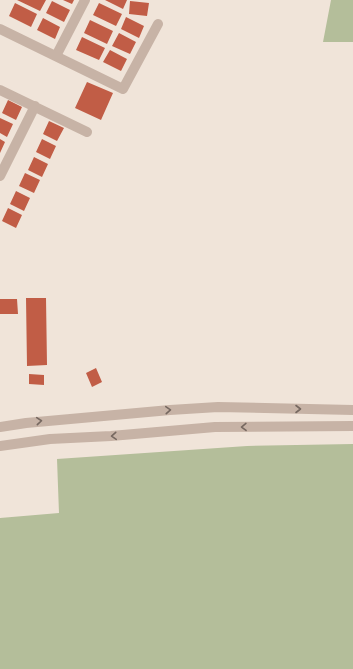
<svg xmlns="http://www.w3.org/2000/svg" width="353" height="669" font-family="'Titillium Web',sans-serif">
  <rect width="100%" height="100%" fill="#f0e4d9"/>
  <path fill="#b4be9a" d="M 331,0 L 353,0 L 353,42 L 323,42 Z
    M 353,444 L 353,669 L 0,669 L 0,518 L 59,513 L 57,459 L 247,446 Z"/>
  <path fill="#c15d46" d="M 17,0 L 46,0 L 40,11 Z
    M 63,0 L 74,0 L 72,4 Z
    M 105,0 L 127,0 L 123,9 Z
    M 52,1 L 70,10 L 64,22 L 46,13 Z
    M 130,1 L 149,3 L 147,16 L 129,14 Z
    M 15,3 L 37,14 L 31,27 L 9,16 Z
    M 99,3 L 122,14 L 116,26 L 93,15 Z
    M 126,17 L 144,26 L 139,38 L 121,29 Z
    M 43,18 L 60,27 L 55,39 L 37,30 Z
    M 90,20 L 113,31 L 107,44 L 84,33 Z
    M 119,33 L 136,42 L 130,54 L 112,46 Z
    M 82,37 L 105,48 L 99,60 L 76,50 Z
    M 110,50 L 127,59 L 121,71 L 103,62 Z
    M 87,82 L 113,93 L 101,120 L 75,108 Z
    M 8,100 L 22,107 L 16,120 L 2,113 Z
    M 0,118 L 13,124 L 7,137 L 0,133 Z
    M 49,121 L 64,128 L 57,141 L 43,134 Z
    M 0,139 L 5,142 L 0,153 Z
    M 42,139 L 56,146 L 50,159 L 36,152 Z
    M 34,157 L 48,164 L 42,177 L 28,170 Z
    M 25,173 L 40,180 L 34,193 L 19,186 Z
    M 16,191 L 30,198 L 24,211 L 10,204 Z
    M 8,208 L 22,215 L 16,228 L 2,221 Z
    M 26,298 L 46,298 L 47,365 L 27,366 Z
    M 0,299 L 17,299 L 18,314 L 0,314 Z
    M 96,368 L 102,382 L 92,387 L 86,373 Z
    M 29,374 L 44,375 L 44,385 L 29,384 Z"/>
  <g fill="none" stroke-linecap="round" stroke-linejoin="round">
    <path stroke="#c7b3a6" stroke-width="10" d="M 0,29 L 123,89 L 158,24
      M 56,56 L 85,0
      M 0,90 L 87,132
      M 0,176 L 35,106"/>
    <path stroke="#c7b3a6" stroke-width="10" d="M 0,427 L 26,423 L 170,410 L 218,407 L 353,410
      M 0,446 L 50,439 L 111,436 L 215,427 L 353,426"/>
  </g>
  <defs><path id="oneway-chevron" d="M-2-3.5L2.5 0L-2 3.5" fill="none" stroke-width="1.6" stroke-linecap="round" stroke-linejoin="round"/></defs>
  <g stroke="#766860">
    <use href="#oneway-chevron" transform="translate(298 409)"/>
    <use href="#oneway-chevron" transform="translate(168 410) rotate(-4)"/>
    <use href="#oneway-chevron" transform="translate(39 421) rotate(-5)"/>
    <use href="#oneway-chevron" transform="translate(244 427) rotate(179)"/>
    <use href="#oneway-chevron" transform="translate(114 436) rotate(176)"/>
  </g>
</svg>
